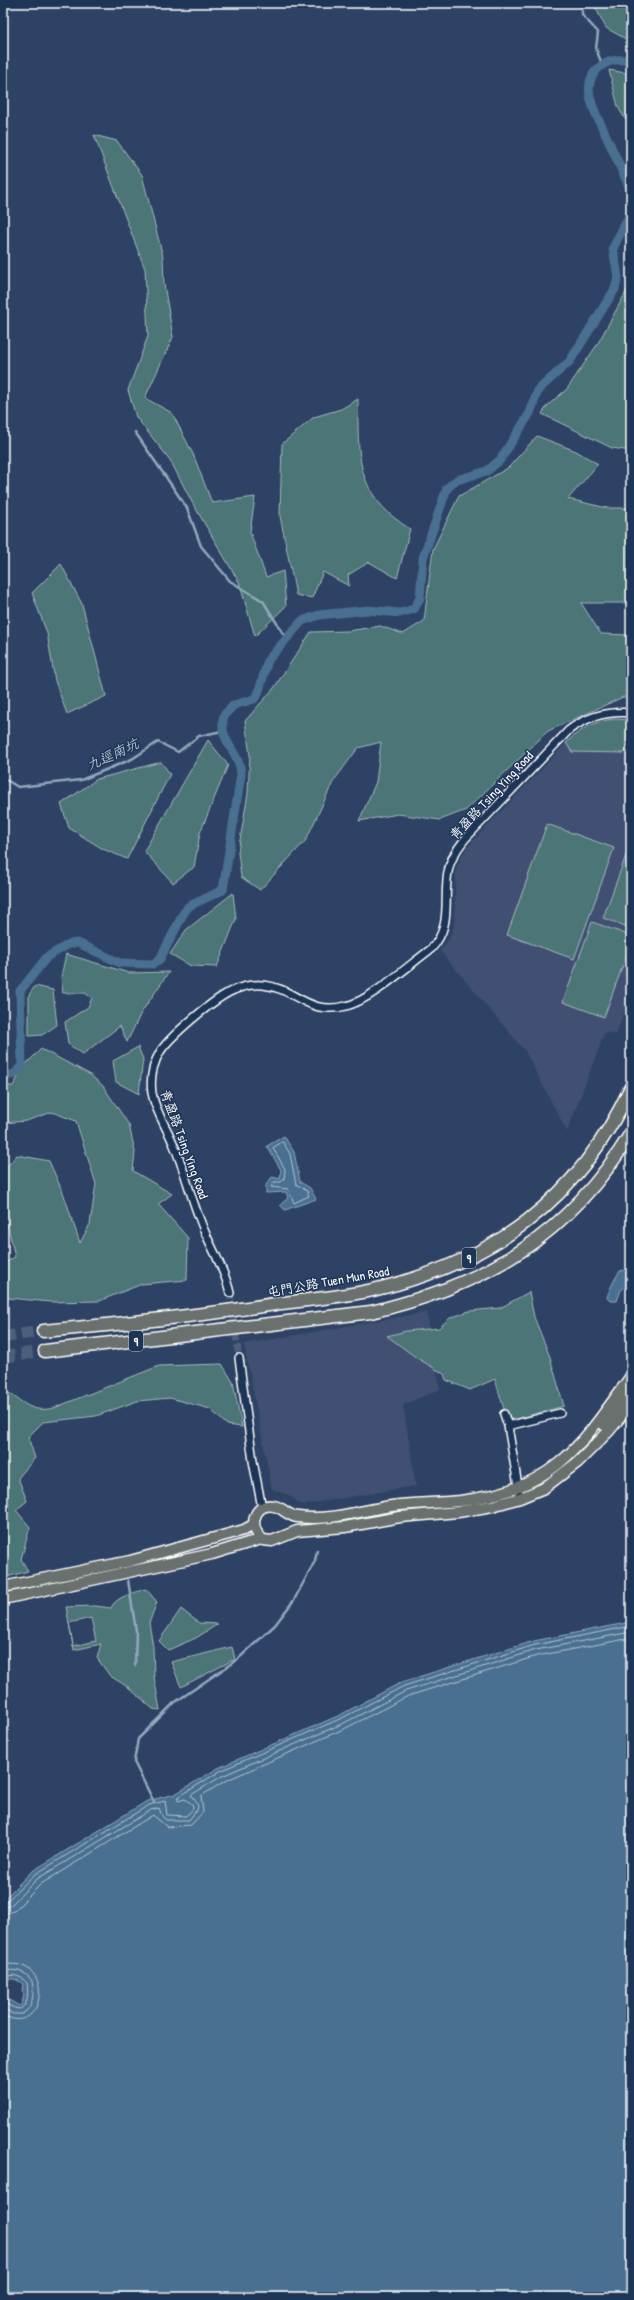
<svg xmlns="http://www.w3.org/2000/svg" width="634" height="2300" font-family="'Patrick Hand','LXGW WenKai TC',sans-serif">
  <rect width="100%" height="100%" fill="#2e4265"/>
  <filter id="ink" filterUnits="userSpaceOnUse"><feTurbulence type="fractalNoise" baseFrequency=".025" numOctaves="2"/><feDisplacementMap in="SourceGraphic" scale="8" xChannelSelector="R" yChannelSelector="G"/><feConvolveMatrix kernelMatrix="1 2 1 2 8 2 1 2 1" color-interpolation-filters="sRGB"/></filter>
  <g filter="url(#ink)">
    <path fill="#3f5072" d="M 623,719 L 631,720 L 631,993 L 616,1035 L 605,1032 L 567,1132 L 525,1051 L 440,951 L 449,939 L 454,926 L 456,871 L 460,858 L 467,847 L 576,733 L 598,722 Z
      M 427,1312 L 440,1389 L 403,1405 L 416,1486 L 302,1505 L 288,1495 L 272,1489 L 244,1344 Z"/>
    <path fill="#4c7477" stroke="#a6babb" fill-rule="evenodd" d="M 593,3 L 631,3 L 631,42 L 606,28 Z
      M 609,70 L 631,74 L 631,117 L 625,119 L 618,107 Z
      M 94,135 L 117,141 L 142,175 L 163,257 L 164,284 L 173,337 L 145,398 L 172,413 L 193,454 L 212,503 L 255,497 L 250,532 L 266,577 L 283,571 L 286,606 L 255,636 L 239,582 L 193,504 L 170,460 L 136,417 L 128,390 L 148,336 L 145,269 Z
      M 631,283 L 631,451 L 612,448 L 542,414 L 547,406 L 567,389 L 597,345 Z
      M 358,399 C 358,458 355,494 410,529 L 397,578 L 369,562 L 348,575 L 349,586 L 323,572 L 312,598 L 296,595 L 280,516 L 282,444 L 314,417 L 341,409 Z
      M 537,436 L 576,451 L 598,464 L 568,499 L 607,508 L 631,508 L 631,603 L 581,603 L 601,634 L 631,635 L 631,697 L 623,697 L 548,731 L 466,810 L 440,820 L 398,814 L 359,821 L 376,782 L 381,742 L 358,748 L 333,782 L 306,840 L 260,890 L 241,877 L 238,852 L 248,793 L 250,755 L 245,721 L 274,688 L 311,632 L 348,631 L 380,626 L 403,634 L 424,621 L 433,549 L 459,496 L 508,468 Z
      M 61,564 L 82,604 L 106,696 L 67,714 L 55,681 L 47,633 L 32,593 Z
      M 614,719 L 631,720 L 631,737 L 624,753 L 572,752 L 566,743 C 580,729 595,721 614,719 Z
      M 208,740 L 228,765 L 200,833 L 194,867 L 173,883 L 144,851 Z
      M 161,762 L 170,774 L 127,859 L 103,849 L 69,828 L 61,804 L 97,779 Z
      M 547,824 L 614,848 L 574,959 L 507,935 Z
      M 631,842 L 631,928 L 603,918 Z
      M 233,893 L 236,919 L 217,967 L 191,966 L 170,954 L 186,930 Z
      M 592,922 L 631,936 L 631,943 L 604,1017 L 563,1002 Z
      M 66,954 L 129,973 L 169,972 L 141,1013 L 127,1042 L 120,1026 L 83,1054 L 68,1044 L 65,1022 L 88,1007 L 92,998 L 85,993 L 63,993 L 61,977 Z
      M 35,986 L 53,990 L 57,1025 L 42,1035 L 29,1036 L 29,995 Z
      M 138,1047 L 143,1059 L 139,1094 L 116,1082 L 113,1061 Z
      M 41,1049 L 89,1074 L 103,1086 L 129,1125 L 135,1152 L 133,1171 L 172,1194 L 158,1204 L 188,1238 L 187,1280 L 142,1284 L 99,1301 L 50,1302 L 9,1298 L 3,1300 L 3,1264 L 15,1257 L 8,1227 L 3,1220 L 3,1171 L 17,1155 L 49,1161 L 64,1195 L 80,1243 L 90,1224 L 96,1184 L 76,1121 L 52,1112 L 26,1121 L 3,1123 L 3,1086 L 13,1086 L 25,1065 Z
      M 529,1292 L 534,1317 L 550,1357 L 564,1406 L 512,1420 L 504,1409 L 495,1379 L 470,1390 L 446,1380 L 444,1374 L 417,1358 L 387,1336 L 406,1331 L 439,1328 L 450,1318 L 469,1311 L 500,1308 Z
      M 222,1364 L 233,1382 L 242,1427 L 227,1425 L 210,1409 L 170,1398 L 137,1401 L 96,1416 L 43,1422 L 28,1437 L 35,1458 L 18,1478 L 27,1501 L 16,1510 L 30,1527 L 21,1559 L 28,1571 L 3,1578 L 3,1399 L 9,1393 C 25,1404 33,1413 54,1408 L 159,1366 Z
      M 146,1589 L 157,1602 L 149,1623 L 153,1647 L 154,1677 L 160,1710 L 153,1709 L 128,1687 L 110,1676 L 97,1658 L 101,1644 L 74,1650 L 66,1607 L 95,1606 L 111,1608 C 115,1597 135,1592 146,1589 ZM 91,1618 L 96,1641 L 73,1646 L 69,1623 Z
      M 181,1609 L 199,1623 L 218,1624 L 196,1638 L 168,1650 L 159,1641 Z
      M 232,1647 L 235,1659 L 181,1687 L 171,1662 Z"/>
    <path fill="#486f90" stroke="#91a9bc" d="M 284,1136 L 294,1152 L 300,1182 L 310,1188 L 316,1199 L 285,1210 L 280,1205 L 288,1198 L 286,1192 L 266,1193 L 266,1185 L 272,1177 L 280,1179 L 281,1170 L 267,1146 Z
      M 623,1270 L 626,1273 L 625,1287 L 621,1290 L 617,1301 L 610,1301 L 607,1298 C 607,1294 617,1274 620,1271 Z
      M 631,1622 L 631,2297 L 3,2297 L 3,1996 L 19,2006 L 22,2004 L 24,1994 L 22,1991 L 23,1984 C 17,1979 9,1976 3,1983 L 3,1900 L 31,1872 L 147,1801 L 175,1794 L 218,1768 L 340,1715 L 402,1682 L 534,1641 Z"/>
    <g fill="none" stroke-linecap="round" stroke-linejoin="round">
      <path stroke="#b6c5d3" stroke-width="1" d="M 283,1142 L 290,1154 L 296,1184 L 307,1191 L 309,1196 L 294,1203 L 288,1189 L 271,1187 L 274,1182 L 281,1182 L 284,1179 L 285,1169 L 273,1148 Z
        M 3,1903 L 7,1901 L 34,1875 L 149,1805 L 165,1801 L 167,1815 L 186,1816 L 193,1809 L 192,1804 L 185,1799 L 178,1801 L 177,1798 L 220,1771 L 342,1718 L 404,1686 L 535,1645 L 631,1626
        M 3,1908 L 11,1905 L 37,1879 L 151,1810 L 159,1808 L 162,1816 L 166,1820 L 189,1820 L 198,1808 L 197,1803 L 191,1795 L 222,1776 L 344,1723 L 406,1691 L 536,1650 L 631,1632
        M 3,1914 L 14,1911 L 41,1884 L 153,1815 L 167,1827 L 191,1825 L 203,1812 L 201,1796 L 225,1781 L 346,1728 L 408,1696 L 537,1656 L 631,1638
        M 3,1965 C 57,1954 46,2040 3,2015
        M 3,1971 C 14,1969 25,1970 32,1981 C 34,1992 34,2007 22,2014 L 13,2014 L 3,2008
        M 3,1977 C 13,1974 20,1975 27,1983 C 28,1992 29,2004 20,2009 L 14,2008 L 3,2002"/>
      <path stroke="#91a9bc" stroke-width="2.5" d="M 582,3 L 582,15 L 598,32 L 596,49 L 602,64
        M 135,432 L 187,508 L 201,546 L 230,581 L 263,601 L 286,638
        M 3,778 L 18,787 L 81,780 L 132,759 L 158,742 L 178,752 L 199,736 L 222,731
        M 128,1580 L 136,1631 L 135,1665
        M 154,1802 L 134,1762 L 138,1739 L 174,1703 L 238,1659 L 275,1625 L 294,1600 L 315,1561 L 317,1550"/>
      <path stroke="#486f90" stroke-width="9" d="M 631,61 C 605,55 583,73 591,100 C 593,110 599,120 603,129 C 612,149 622,170 631,191
        M 3,1076 L 15,1074 L 22,1065 L 20,991 L 47,957 L 69,944 L 78,943 L 120,963 L 153,964 L 160,959 L 183,914 L 189,906 L 223,890 L 241,774 C 240,751 217,741 224,715 L 234,705 L 254,699 L 258,694 L 268,660 L 302,621 L 319,615 L 369,610 L 400,613 L 414,609 L 420,598 L 423,558 L 447,488 L 457,480 L 487,471 L 500,460 L 530,413 L 538,390 L 570,361 L 615,289 L 618,277 L 613,248 L 631,212"/>
      <path stroke="#4d5e7c" stroke-width="7" stroke-dasharray="7 3.5" stroke-linecap="butt" d="M 230,1293 L 239,1358"/>
      <path stroke="#4d5e7c" stroke-width="12" stroke-dasharray="12 6" stroke-linecap="butt" d="M 3,1337 L 43,1331
        M 3,1357 L 45,1351"/>
      <g stroke="#fff" stroke-width="10">
        <path id="street" d="M 230,1293 C 224,1266 209,1245 200,1220 C 190,1195 184,1168 173,1143 C 166,1126 155,1111 152,1093 C 150,1079 153,1064 160,1052 C 170,1036 216,997 234,990 C 243,986 253,984 263,985 C 296,988 307,1016 346,1006 C 371,1000 409,965 431,949 C 453,926 443,900 448,872 C 450,859 457,849 465,839 L 569,730 C 588,716 608,711 631,713
          M 239,1358 L 253,1461 L 262,1508
          M 504,1414 L 508,1426
          M 520,1498 L 508,1426 L 560,1413"/>
      </g>
      <g stroke="#fff" stroke-width="13">
        <path id="primary" d="M 631,1376 C 580,1447 555,1489 460,1501 C 440,1503 420,1503 400,1505 C 367,1508 332,1522 298,1517 C 287,1516 284,1508 274,1506 C 254,1502 247,1528 263,1540 L 272,1541 L 297,1531 L 345,1527 L 400,1517 L 458,1512 L 492,1506 L 520,1498 L 544,1488 L 578,1462 L 609,1431 L 631,1404
          M 604,1425 L 631,1389
          M 3,1587 L 130,1561 L 244,1530 L 253,1525
          M 3,1599 L 212,1554 L 261,1539"/>
      </g>
      <g stroke="#fff" stroke-width="15">
        <path id="highway" d="M 43,1331 C 121,1324 198,1316 275,1304 C 307,1300 341,1297 373,1290 C 494,1262 578,1201 631,1087
          M 45,1351 L 371,1312 C 486,1285 569,1236 631,1133"/>
      </g>
      <use href="#street" stroke="#1d3557" stroke-width="7"/>
      <use href="#primary" stroke="#6a706d" stroke-width="10"/>
      <use href="#highway" stroke="#6a706d" stroke-width="12"/>
    </g>
  </g>
  <g text-anchor="middle" dominant-baseline="central" stroke-width="3" stroke-linejoin="round" paint-order="stroke">
    <g fill="#1d3557" stroke="#bbc2cd" stroke-width="1">
      <rect x="462" y="1248" width="14" height="20" rx="3"/>
      <rect x="129" y="1331" width="14" height="20" rx="3"/>
    </g>
    <g font-size="12" font-weight="bold" fill="#fff">
      <text x="469" y="1258">9</text>
      <text x="136" y="1341">9</text>
    </g>
    <g font-size="13" fill="#fff" stroke="#1d3557">
      <text transform="translate(491 795) rotate(-47)">青盈路 Tsing Ying Road</text>
      <text transform="translate(185 1144) rotate(70)">青盈路 Tsing Ying Road</text>
      <text transform="translate(328 1281) rotate(-10)">屯門公路 Tuen Mun Road</text>
    </g>
    <g font-size="14" font-style="italic" fill="#b6c5d3" stroke="#1d3557">
      <text transform="translate(112 754) rotate(-25)">九逕南坑</text>
    </g>
  </g>
  <rect width="634" height="2300" fill="none" stroke="#1d3557" stroke-width="16"/>
  <rect x="8" y="8" width="618" height="2284" fill="none" stroke="#fff" stroke-width="1.5" filter="url(#ink)"/>
</svg>
